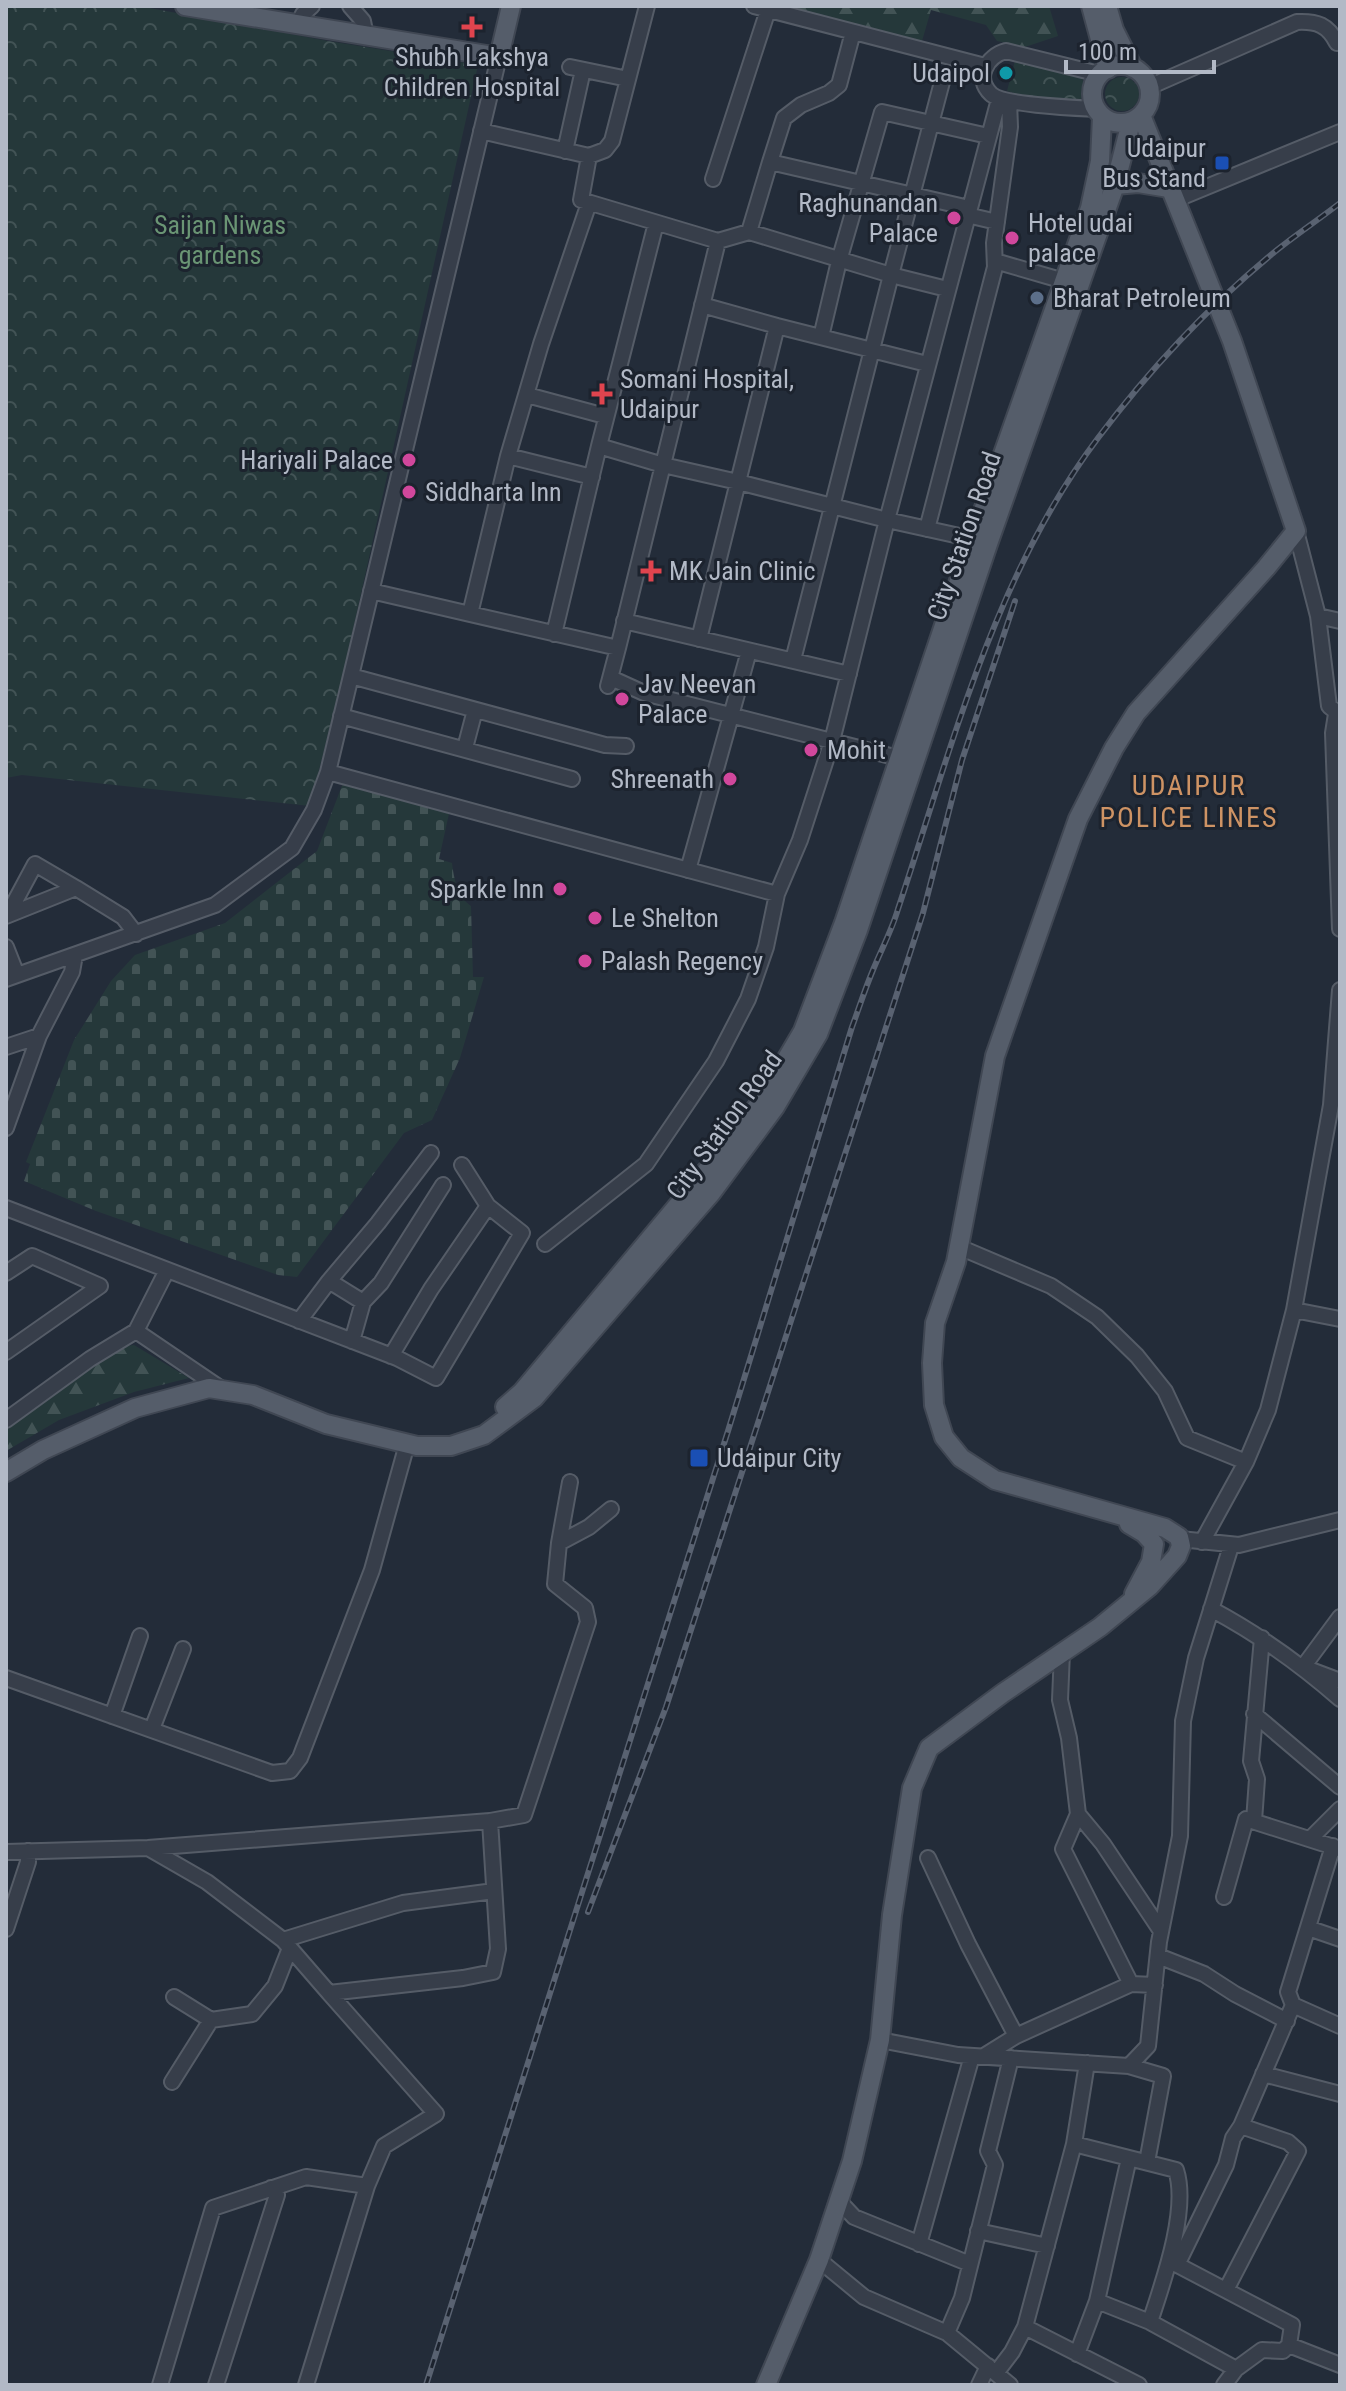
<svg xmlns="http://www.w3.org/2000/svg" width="1346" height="2391" font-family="'Roboto Condensed',sans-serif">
  <defs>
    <pattern id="forest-firs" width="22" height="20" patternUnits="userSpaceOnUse" patternTransform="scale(2)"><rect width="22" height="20" fill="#25383a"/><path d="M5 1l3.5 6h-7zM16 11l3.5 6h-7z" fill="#425355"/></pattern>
    <pattern id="cemetery-stones" width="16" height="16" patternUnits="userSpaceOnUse" patternTransform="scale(2)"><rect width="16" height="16" fill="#25383a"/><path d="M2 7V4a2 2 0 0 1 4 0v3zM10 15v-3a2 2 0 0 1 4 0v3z" fill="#425355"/></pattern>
    <pattern id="park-crowns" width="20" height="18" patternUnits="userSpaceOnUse" patternTransform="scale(2)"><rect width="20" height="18" fill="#25383a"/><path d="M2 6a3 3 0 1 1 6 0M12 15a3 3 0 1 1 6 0" fill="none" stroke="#425355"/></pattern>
  </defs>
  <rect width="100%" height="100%" fill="#232c39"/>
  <path fill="url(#forest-firs)" d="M 1049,6 L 1058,36 L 1025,47 L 997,41 L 986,25 L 931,10 L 922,41 L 780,7 Z
    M 134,1345 L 189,1378 L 134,1392 L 59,1420 L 6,1451 L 6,1428 L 119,1347 Z"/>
  <path fill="url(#cemetery-stones)" d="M 343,783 L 450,809 L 439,859 L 452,863 C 454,879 457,896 471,906 L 473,977 L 484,977 L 460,1058 L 432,1120 L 404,1133 L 297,1277 L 278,1275 L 96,1211 L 24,1181 L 30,1164 L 26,1162 L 74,1040 L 111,981 L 135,955 L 225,923 L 317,851 Z"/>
  <path fill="url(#park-crowns)" d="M 6,6 L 139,6 L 328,41 L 478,65 L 343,675 L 310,806 L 22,775 L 6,778 Z
    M 1016,57 L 1079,74 L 1086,86 C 1083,121 1029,97 1007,91 Z
    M1105 94a17 17 0 1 1 34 0a17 17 0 1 1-34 0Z"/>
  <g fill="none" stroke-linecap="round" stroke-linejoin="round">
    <g stroke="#555c67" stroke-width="18">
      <path id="minor" d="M 350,6 L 363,21 L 366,36
        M 754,6 L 985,66
        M 298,24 L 303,14 L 312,6
        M 570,67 L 628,79
        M 1149,87 L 1297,22 C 1317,21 1328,25 1337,43
        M 1097,109 C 1078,108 1002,105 991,94 C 974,78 987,56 1006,51 L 1099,74
        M 481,131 L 589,156 L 581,200 L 718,241
        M 565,151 L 583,70
        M 589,156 L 605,150 L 612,141 L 647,6
        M 770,162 L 784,118 L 801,105 L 829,93 L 839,85 L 853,32
        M 713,179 L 768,10 L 773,6
        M 1175,200 L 1340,132
        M 967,215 L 997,222
        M 749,232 L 770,162 L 969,208
        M 995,261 L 1064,281
        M 702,305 L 777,326
        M 821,337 L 839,261 L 882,112 L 988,136
        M 527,395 L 605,416
        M 599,446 L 656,223
        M 508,456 L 541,344 L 589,203
        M 927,529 L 995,267 L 994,243 L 1010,127 L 1009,101
        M 1296,531 L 1318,616 L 1329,706 L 1340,715
        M 973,539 L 887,520 L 999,99
        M 371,591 L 470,614 L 508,456 L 592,477
        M 470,614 L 618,648 L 718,241 L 749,232 L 891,275 L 942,82
        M 1318,616 L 1340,621
        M 624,621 L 849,674
        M 554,634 L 599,446 L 663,465 L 738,482 L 699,639
        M 793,660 L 891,275 L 947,289
        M 351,676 L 605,745 L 626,746
        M 611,678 L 644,693 L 906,760
        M 608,686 L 618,648
        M 1336,714 L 1333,733 L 1340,929
        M 341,716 L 572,779
        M 465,748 L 475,710
        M 328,772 L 777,894
        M 688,870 L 749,651
        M 13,912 L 13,905 L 35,864 L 76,888
        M 6,916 L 76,888 L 123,917 L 136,934
        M 6,947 L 17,975
        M 6,979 L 215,905 L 292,848 L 314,810 L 328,772 L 499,57
        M 6,1047 L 39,1036 L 72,972 L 75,955
        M 6,1128 L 39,1036
        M 6,1208 L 397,1358 L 436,1378 L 522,1233 L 488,1206 L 462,1165
        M 545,1244 L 646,1164 L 716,1061 L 748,999 L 766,947 L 777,894 L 800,840 L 832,741 L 887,520 L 738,482 L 777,326 L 927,364
        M 959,1247 L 1051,1286 L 1097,1317 L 1137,1356 L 1165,1391 L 1187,1438 L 1246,1462
        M 6,1273 L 32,1256 L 100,1286 L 6,1352
        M 329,1281 L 378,1223 L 431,1153
        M 1294,1310 L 1340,1319
        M 299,1321 L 329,1281 L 363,1302 L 381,1283 L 443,1185
        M 136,1331 L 167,1270
        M 352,1341 L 363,1302
        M 391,1356 L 431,1289 L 488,1206
        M 6,1420 L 90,1359 L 136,1331 L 220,1388
        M 570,1482 L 559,1543 L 589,1527 L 611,1509
        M 1180,1539 L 1239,1545 L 1340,1520
        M 1202,1542 L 1246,1462 L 1268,1410 L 1294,1310 L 1331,1105 L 1340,990
        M 1211,1609 C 1258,1634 1300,1664 1340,1699
        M 1340,1617 L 1303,1667 L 1340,1681
        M 1062,1652 L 1060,1700 L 1069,1738 L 1078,1814 L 1063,1849 L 1131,1984
        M 6,1678 L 272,1773 L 290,1771 L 300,1758 L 372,1570 L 407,1444
        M 1254,1714 L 1340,1787
        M 112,1716 L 140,1636
        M 152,1729 L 183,1649
        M 1078,1814 L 1103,1844 L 1161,1931
        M 1254,1821 L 1257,1779 L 1251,1761 L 1262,1638
        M 1311,1838 L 1340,1809
        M 148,1848 L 207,1882 L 283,1940 L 329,1993 L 463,1978 L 493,1972 L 498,1949 L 490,1821 L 524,1815 L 588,1622 L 585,1608 L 555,1584 L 559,1543
        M 6,1852 L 148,1848 L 490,1821
        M 928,1858 L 968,1944 L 1016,2036
        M 1224,1897 L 1246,1819 L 1340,1849
        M 1308,1928 L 1340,1939
        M 6,1929 L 28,1862 L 28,1851
        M 283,1940 L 403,1903 L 494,1891
        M 1158,1956 L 1204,1974 L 1235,1994 L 1287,2021
        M 174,1997 L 211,2020 L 252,2014 L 275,1986 L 290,1948
        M 1293,2005 L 1340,2026
        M 880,2040 L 958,2055 L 1129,2066 L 1163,2076 L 1147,2162
        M 984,2056 L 1016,2036 L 1131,1984 L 1155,1985
        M 1129,2066 L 1148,2046 L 1159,1942 L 1180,1836 L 1183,1721 L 1196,1658 L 1231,1546
        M 1263,2074 L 1340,2094
        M 172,2082 L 211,2020
        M 1074,2144 L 1176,2170 C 1189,2210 1163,2282 1150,2322
        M 838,2200 L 854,2217 L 970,2264
        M 978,2231 L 1047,2246
        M 919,2244 L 972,2056
        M 819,2260 L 864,2297 L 947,2333 L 1010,2385
        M 1170,2261 L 1292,2325 L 1289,2345 L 1340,2365
        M 1177,2265 L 1226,2165 L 1233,2138 L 1241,2126 L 1293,2005 L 1288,1992 L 1333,1846
        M 1226,2290 L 1298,2151 L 1288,2142 L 1241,2126
        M 1097,2301 L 1150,2322 L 1236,2369
        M 1025,2327 L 1139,2385
        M 947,2333 L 962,2298 L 995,2165 L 988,2151 L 1011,2058
        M 1077,2354 L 1097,2301 L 1129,2158
        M 996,2373 L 1012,2352 L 1025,2327 L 1074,2144 L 1087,2063
        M 160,2385 L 213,2208 L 306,2177 L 367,2186
        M 216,2385 L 277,2195 L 271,2188
        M 306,2385 L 367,2186 L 384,2146 L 436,2114 L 329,1993
        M 979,2385 L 988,2366
        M 1224,2385 L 1236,2369 L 1262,2350 L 1283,2351 L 1289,2345"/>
    </g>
    <g stroke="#404753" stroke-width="22">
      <path id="major" d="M 185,6 L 499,57 L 511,6
        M 1091,6 L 1108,69
        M 1107,6 L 1114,30 L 1133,68
        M1092 94a29 29 0 1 1 58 0a29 29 0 1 1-58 0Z
        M 1115,185 L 1138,183 L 1169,188
        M 505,1407 L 522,1392 L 699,1180 L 763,1099 L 803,1031 L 844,923 L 973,539 L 1090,208 L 1100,161 L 1102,117
        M 6,1472 L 43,1450 L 135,1408 L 209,1388 L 253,1395 L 326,1424 L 417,1446 L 451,1446 L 484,1435 L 534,1398 L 712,1192 L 775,1107 L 818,1034 L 858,930 L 988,544 L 1115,185 L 1131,122
        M 1129,1524 L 1144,1533 L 1154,1544 L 1151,1562 L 1134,1594
        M 766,2385 L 819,2260 L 852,2161 L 880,2040 L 892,1915 L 912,1788 L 929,1748 L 1003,1693 L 1100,1627 L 1150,1586 L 1177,1556 L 1181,1546 L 1179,1537 L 1165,1528 L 995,1480 L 961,1458 L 944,1437 L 934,1405 L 932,1363 L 935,1323 L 956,1262 L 995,1056 L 1078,819 L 1114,748 L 1136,713 L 1266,568 L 1296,531 L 1232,341 L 1141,115"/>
    </g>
    <use href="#minor" stroke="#373e4a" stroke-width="14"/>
    <use href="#major" stroke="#555d6a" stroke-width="18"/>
    <g stroke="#596271" stroke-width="6">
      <path id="rail" d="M 588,1912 L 666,1707 L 923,913 L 962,760 L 1015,601
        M 426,2385 L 728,1431 L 852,1027 C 859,1008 865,989 873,970 C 881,950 892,930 898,909 C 952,747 994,576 1098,438 C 1149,370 1207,308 1272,254 C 1294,236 1318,220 1340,203"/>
    </g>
    <use href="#rail" stroke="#1c232e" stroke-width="3" stroke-dasharray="9" stroke-linecap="butt"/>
  </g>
  <g fill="#e0444e" stroke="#1c232e" stroke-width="3">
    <path d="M468 15h8v8h8v8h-8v8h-8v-8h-8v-8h8z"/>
    <path d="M598 382h8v8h8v8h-8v8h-8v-8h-8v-8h8z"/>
    <path d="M647 559h8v8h8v8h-8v8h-8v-8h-8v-8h8z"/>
  </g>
  <circle fill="#0f9aa8" stroke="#1c232e" stroke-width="3" cx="1006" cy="73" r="8"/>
  <g fill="#1a4fb4" stroke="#1c232e" stroke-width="3">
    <rect x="1214" y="155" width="16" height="16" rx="4"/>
    <rect x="689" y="1448" width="20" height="20" rx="4"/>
  </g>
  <g fill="#d1479c" stroke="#1c232e" stroke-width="3">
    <circle cx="954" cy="218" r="8"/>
    <circle cx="1012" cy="238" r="8"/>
    <circle cx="409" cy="460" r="8"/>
    <circle cx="409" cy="492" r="8"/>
    <circle cx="622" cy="699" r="8"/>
    <circle cx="811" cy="750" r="8"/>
    <circle cx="730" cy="779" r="8"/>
    <circle cx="560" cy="889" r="8"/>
    <circle cx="595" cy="918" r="8"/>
    <circle cx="585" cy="961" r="8"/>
  </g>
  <circle fill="#5c6f8a" stroke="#1c232e" stroke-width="3" cx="1037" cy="298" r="8"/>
  <g text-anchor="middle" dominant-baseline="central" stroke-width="6" stroke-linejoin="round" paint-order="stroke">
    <g font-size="26" fill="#b2b9c6" stroke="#1c232e" text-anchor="start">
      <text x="472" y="57" text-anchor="middle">Shubh Lakshya<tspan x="472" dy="30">Children Hospital</tspan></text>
      <text x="990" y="73" text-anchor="end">Udaipol</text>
      <text x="1206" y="148" text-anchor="end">Udaipur<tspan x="1206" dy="30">Bus Stand</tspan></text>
      <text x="938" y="203" text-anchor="end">Raghunandan<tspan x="938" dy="30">Palace</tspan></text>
      <text x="1028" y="223">Hotel udai<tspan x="1028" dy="30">palace</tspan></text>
      <text x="1053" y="298">Bharat Petroleum</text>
      <text x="620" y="379">Somani Hospital,<tspan x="620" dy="30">Udaipur</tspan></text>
      <text x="393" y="460" text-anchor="end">Hariyali Palace</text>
      <text x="425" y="492">Siddharta Inn</text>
      <text x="669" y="571">MK Jain Clinic</text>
      <text x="638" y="684">Jav Neevan<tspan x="638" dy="30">Palace</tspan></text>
      <text x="827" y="750">Mohit</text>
      <text x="714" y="779" text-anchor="end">Shreenath</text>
      <text x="544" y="889" text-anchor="end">Sparkle Inn</text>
      <text x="611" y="918">Le Shelton</text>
      <text x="601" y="961">Palash Regency</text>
      <text x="717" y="1458">Udaipur City</text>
    </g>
    <g font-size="26" fill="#6a9574" stroke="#1c232e">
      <text x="220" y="225">Saijan Niwas<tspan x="220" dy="30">gardens</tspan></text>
    </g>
    <g font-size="26" fill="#b2b9c6" stroke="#1c232e">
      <text transform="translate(964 536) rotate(-71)">City Station Road</text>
      <text transform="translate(724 1125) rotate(-54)">City Station Road</text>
    </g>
    <g font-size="28" letter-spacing="2" fill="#ce9364" stroke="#1c232e">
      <text x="1189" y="785">UDAIPUR<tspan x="1189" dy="32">POLICE LINES</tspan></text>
    </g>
  </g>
  <rect width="1346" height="2391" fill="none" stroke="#b2b9c6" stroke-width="16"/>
  <path d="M1066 60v12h148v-12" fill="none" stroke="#b2b9c6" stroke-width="4"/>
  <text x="1078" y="60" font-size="24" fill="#b2b9c6" stroke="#1c232e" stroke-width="6" paint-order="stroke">100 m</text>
</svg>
